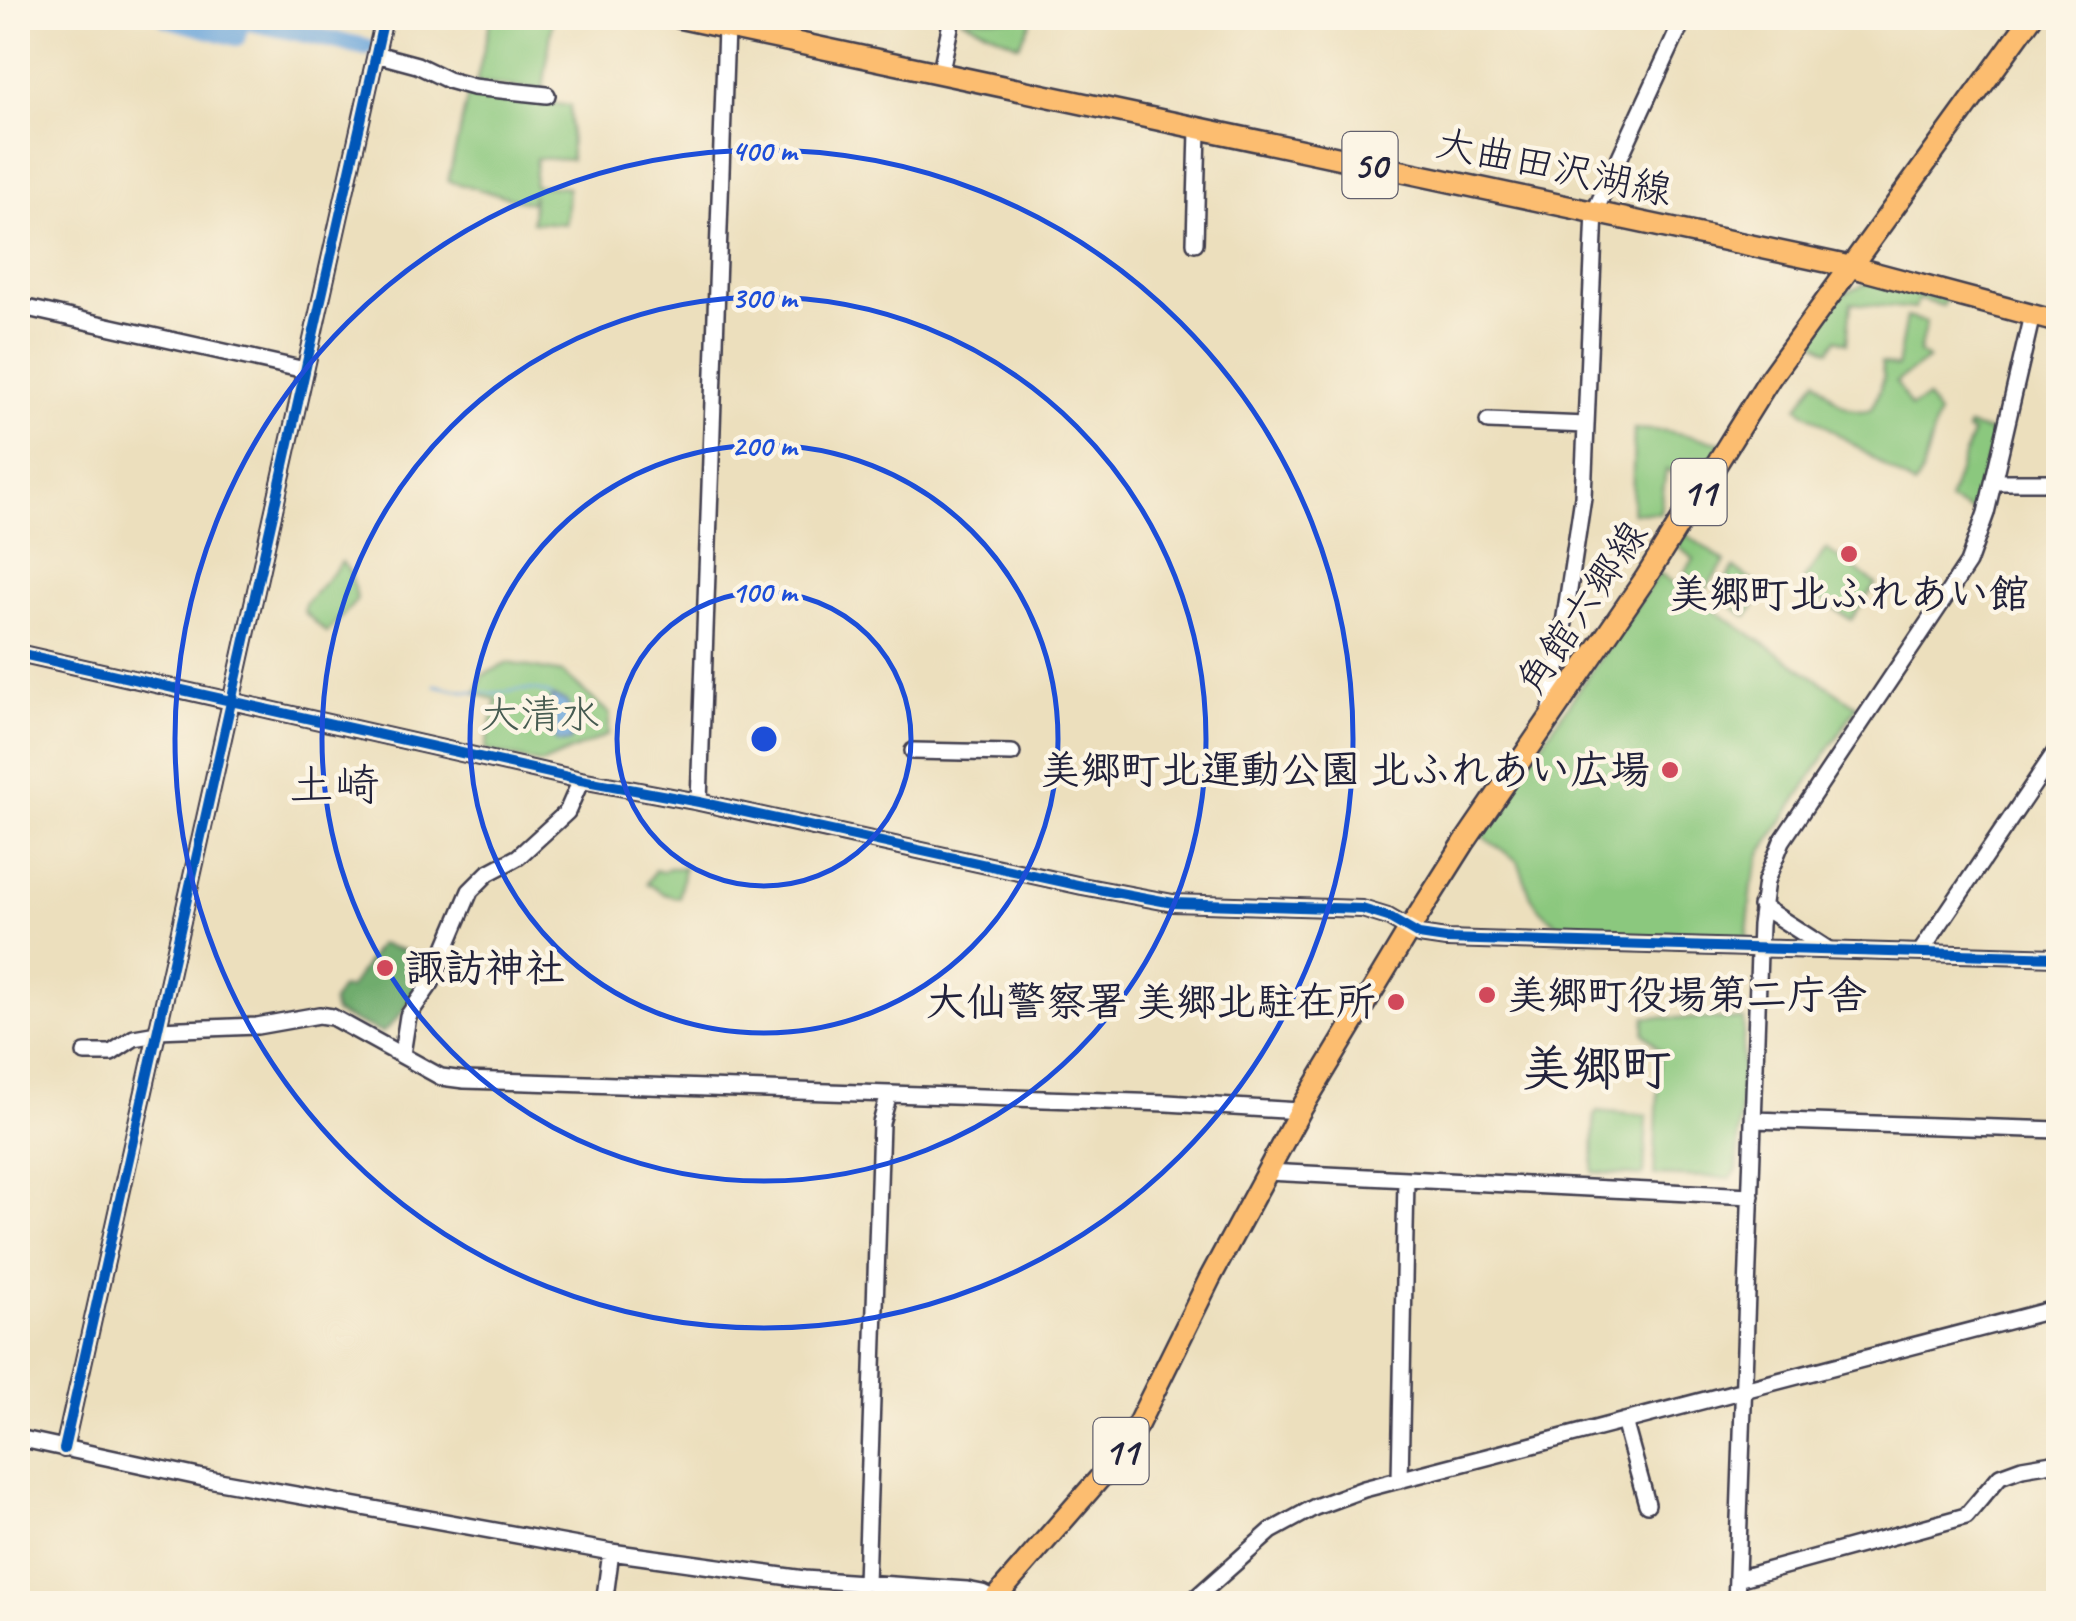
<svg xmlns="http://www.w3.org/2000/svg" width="2076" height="1621" font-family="Caveat,'Klee One',sans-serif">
  <rect width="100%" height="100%" fill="#fcf5e5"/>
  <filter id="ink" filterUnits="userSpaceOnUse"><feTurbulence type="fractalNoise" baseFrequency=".01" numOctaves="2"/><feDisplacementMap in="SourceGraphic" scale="20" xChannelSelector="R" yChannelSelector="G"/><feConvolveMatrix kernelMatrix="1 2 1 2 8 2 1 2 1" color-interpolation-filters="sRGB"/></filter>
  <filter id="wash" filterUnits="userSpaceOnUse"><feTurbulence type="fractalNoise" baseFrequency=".0048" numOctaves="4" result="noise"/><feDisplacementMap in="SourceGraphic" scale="40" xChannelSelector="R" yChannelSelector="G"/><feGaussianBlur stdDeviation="2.25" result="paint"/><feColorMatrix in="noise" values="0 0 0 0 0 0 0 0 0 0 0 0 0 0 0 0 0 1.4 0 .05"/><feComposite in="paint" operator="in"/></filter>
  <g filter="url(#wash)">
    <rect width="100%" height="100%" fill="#ecdfbd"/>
    <path fill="#8bc87e" stroke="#56755c" stroke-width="2.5" d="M 491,18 L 553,18 L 543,90 L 476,83 Z
      M 960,18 L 1033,18 L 1019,45 Z
      M 468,94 L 515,97 L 570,106 L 571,160 L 536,158 L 534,185 L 568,188 L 566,224 L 532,222 L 533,195 L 530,203 L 448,181 Z
      M 1875,280 L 1946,299 L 1943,306 L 1918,299 L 1915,309 L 1851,303 L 1847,343 L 1837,339 L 1829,350 L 1810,339 L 1839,296 Z
      M 1906,317 L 1926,322 L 1919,353 L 1928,359 L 1896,382 L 1911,407 L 1927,398 L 1938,415 L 1922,473 L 1914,486 L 1798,407 L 1817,379 C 1831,396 1848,417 1872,409 L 1884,378 L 1881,363 L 1897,367 Z
      M 1968,426 L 1994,433 L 1973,512 L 1949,501 L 1972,433 L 1967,431 Z
      M 1634,429 L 1667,431 L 1724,443 L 1700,483 L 1666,470 L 1660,513 L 1632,512 Z
      M 1686,534 L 1725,562 L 1706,589 L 1684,573 L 1694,559 L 1677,546 Z
      M 1826,549 L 1876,584 L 1851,620 L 1804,588 L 1807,584 L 1803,581 Z
      M 342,562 L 351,574 L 357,600 L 327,633 L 304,612 L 305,604 Z
      M 1734,568 L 1765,590 L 1747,617 L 1715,595 Z
      M 1659,573 L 1857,706 L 1761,854 L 1752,886 L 1746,943 L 1583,938 L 1557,924 L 1542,911 L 1531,897 L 1518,861 L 1479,834 Z
      M 508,663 L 563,673 L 610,714 L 608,735 L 541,764 L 485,750 L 497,700 L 476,694 L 483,675 Z
      M 669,868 L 684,868 L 679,898 L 664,894 L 647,883 L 655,870 L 662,872 Z
      M 1645,1017 L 1744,1020 L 1737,1171 L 1730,1178 L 1654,1175 L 1660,1050 L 1644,1033 Z
      M 1597,1111 L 1647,1116 L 1644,1174 L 1641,1176 L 1593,1172 L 1594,1115 Z"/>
    <path fill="#70ac6d" stroke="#496754" stroke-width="2.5" d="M 379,944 L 417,954 L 427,962 C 425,986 400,1019 382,1033 L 335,1013 L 332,1002 L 341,988 L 349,989 Z"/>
    <path fill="#69a4da" stroke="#46638a" stroke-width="2.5" d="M 552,696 L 566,701 C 573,716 575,726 570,742 L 557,742 L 554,737 C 558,721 549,711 552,696 Z"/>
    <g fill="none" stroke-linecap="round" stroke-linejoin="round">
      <path stroke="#69a4da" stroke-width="2.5" d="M 435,685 C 454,690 471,693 490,693 C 514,693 531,684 552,696"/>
      <path stroke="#69a4da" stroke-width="18" d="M 166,18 L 237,37 L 241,20 L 366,47"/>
    </g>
  </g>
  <g filter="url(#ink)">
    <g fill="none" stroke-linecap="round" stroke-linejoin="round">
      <g stroke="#403e4e" stroke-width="20">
        <path id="minor" d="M 376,54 L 417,65 L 448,80 L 473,87 L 547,95
          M 940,75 L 952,18
          M 1195,243 L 1198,130
          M 18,306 L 305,370
          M 1488,421 L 1586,425
          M 1993,482 L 2058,482
          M 18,653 L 581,780 L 699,802 L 1082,886 L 1173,903 L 1362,909 L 1388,917 L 1419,935 L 1446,939 L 2058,957
          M 1550,716 L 1583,497 L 1595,211 L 1684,18
          M 913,751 L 1012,753
          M 699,802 L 726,28
          M 1761,906 L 1829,950
          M 1920,953 L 2058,748
          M 158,1030 L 257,1026 L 319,1015 L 332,1017 L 441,1077 L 464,1080 L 1167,1103 L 1300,1111
          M 85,1053 L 111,1053 L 134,1038 L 157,1034
          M 402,1054 L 408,1016 L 431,983 L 470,891 L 488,873 L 518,857 L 567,812 L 581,780
          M 1754,1120 L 2058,1130
          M 1267,1172 L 1751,1196
          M 1624,1421 L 1647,1504
          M 18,1438 L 208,1479 L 611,1552 L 804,1579 L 967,1590 L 982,1593 L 1002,1603
          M 64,1449 L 384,18
          M 1400,1480 L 1406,1180
          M 1737,1579 L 1966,1516 L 2000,1476 L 2022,1468 L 2058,1462
          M 866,1583 L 881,1123 L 889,1094
          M 604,1604 L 611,1552
          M 1189,1604 L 1271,1531 L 1315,1507 L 1364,1489 L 2058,1308
          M 1736,1604 L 1760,925 L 1766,881 L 1782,841 L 1968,563 L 1986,513 L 2032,315"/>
      </g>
      <g stroke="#403e4e" stroke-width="25">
        <path id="major" d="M 680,18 L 1852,267 L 2058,322
          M 990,1604 L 1112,1464 L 1138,1424 L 1210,1278 L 1300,1111 L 1409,930 L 1464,843 L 1645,579 L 1770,378 L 2031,18"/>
      </g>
      <use href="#minor" stroke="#fff" stroke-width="15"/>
      <use href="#major" stroke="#fcbd6f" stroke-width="20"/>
      <g stroke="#fcf5e5" stroke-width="16">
        <path id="cycleway" d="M 18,653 L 581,780 L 699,802 L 1082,886 L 1173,903 L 1362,909 L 1388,917 L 1419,935 L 1446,939 L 2058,957
          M 64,1449 L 384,18"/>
      </g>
      <use href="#cycleway" stroke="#0057b8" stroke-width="10"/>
    </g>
  </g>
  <g fill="none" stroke="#1d4ed8" stroke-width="5">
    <circle cx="764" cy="739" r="147"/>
    <circle cx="764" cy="739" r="294"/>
    <circle cx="764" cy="739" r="442"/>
    <circle cx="764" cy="739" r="589"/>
  </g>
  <g fill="#d1495b" stroke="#fcf5e5" stroke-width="4">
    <circle cx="1849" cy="554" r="10"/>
    <circle cx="1670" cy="770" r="10"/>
    <circle cx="385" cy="968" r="10"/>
    <circle cx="1487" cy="995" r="10"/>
    <circle cx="1396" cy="1002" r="10"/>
  </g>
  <g text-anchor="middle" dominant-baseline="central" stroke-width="9" stroke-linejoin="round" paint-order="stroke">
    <g fill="#fcf5e5" stroke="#63616e" stroke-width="2.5">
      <rect x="1342.5" y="132" width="55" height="66" rx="8"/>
      <rect x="1671.5" y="459" width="55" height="66" rx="8"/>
      <rect x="1093.5" y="1418" width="55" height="66" rx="8"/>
    </g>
    <g font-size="38" font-weight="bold" fill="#22223b">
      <text x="1370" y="165">50</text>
      <text x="1699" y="492">11</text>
      <text x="1121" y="1451">11</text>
    </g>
    <g font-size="40" fill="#22223b" stroke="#fcf5e5">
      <text transform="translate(1554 167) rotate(12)">大曲田沢湖線</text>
      <text transform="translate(1582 608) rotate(-56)">角館六郷線</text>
    </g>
    <g font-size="40" font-weight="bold" fill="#22223b" stroke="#fcf5e5" text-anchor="end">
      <text x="1849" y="594" text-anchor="middle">美郷町北ふれあい館</text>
      <text x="1650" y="770">美郷町北運動公園 北ふれあい広場</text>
      <text x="405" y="968" text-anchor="start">諏訪神社</text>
      <text x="1507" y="995" text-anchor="start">美郷町役場第二庁舎</text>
      <text x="1376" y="1002">大仙警察署 美郷北駐在所</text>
    </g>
    <g font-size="40" fill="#475c52" stroke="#fcf5e5">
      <text x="540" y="715">大清水</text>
    </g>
    <g font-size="45" fill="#22223b" stroke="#fcf5e5">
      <text x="334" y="785">土崎</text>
    </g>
    <g font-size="50" font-weight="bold" fill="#22223b" stroke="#fcf5e5">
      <text x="1596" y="1068">美郷町</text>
    </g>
  </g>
  <circle cx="764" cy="739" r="15" fill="#1d4ed8" stroke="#fcf5e5" stroke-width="5"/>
  <g font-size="30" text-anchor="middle" font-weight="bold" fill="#1d4ed8" stroke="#fcf5e5" stroke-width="9" stroke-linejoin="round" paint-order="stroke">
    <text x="764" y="161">400 m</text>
    <text x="764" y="308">300 m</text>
    <text x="764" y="456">200 m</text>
    <text x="764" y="602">100 m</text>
  </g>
  <rect width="2076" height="1621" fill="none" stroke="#fcf5e5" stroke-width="60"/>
</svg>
